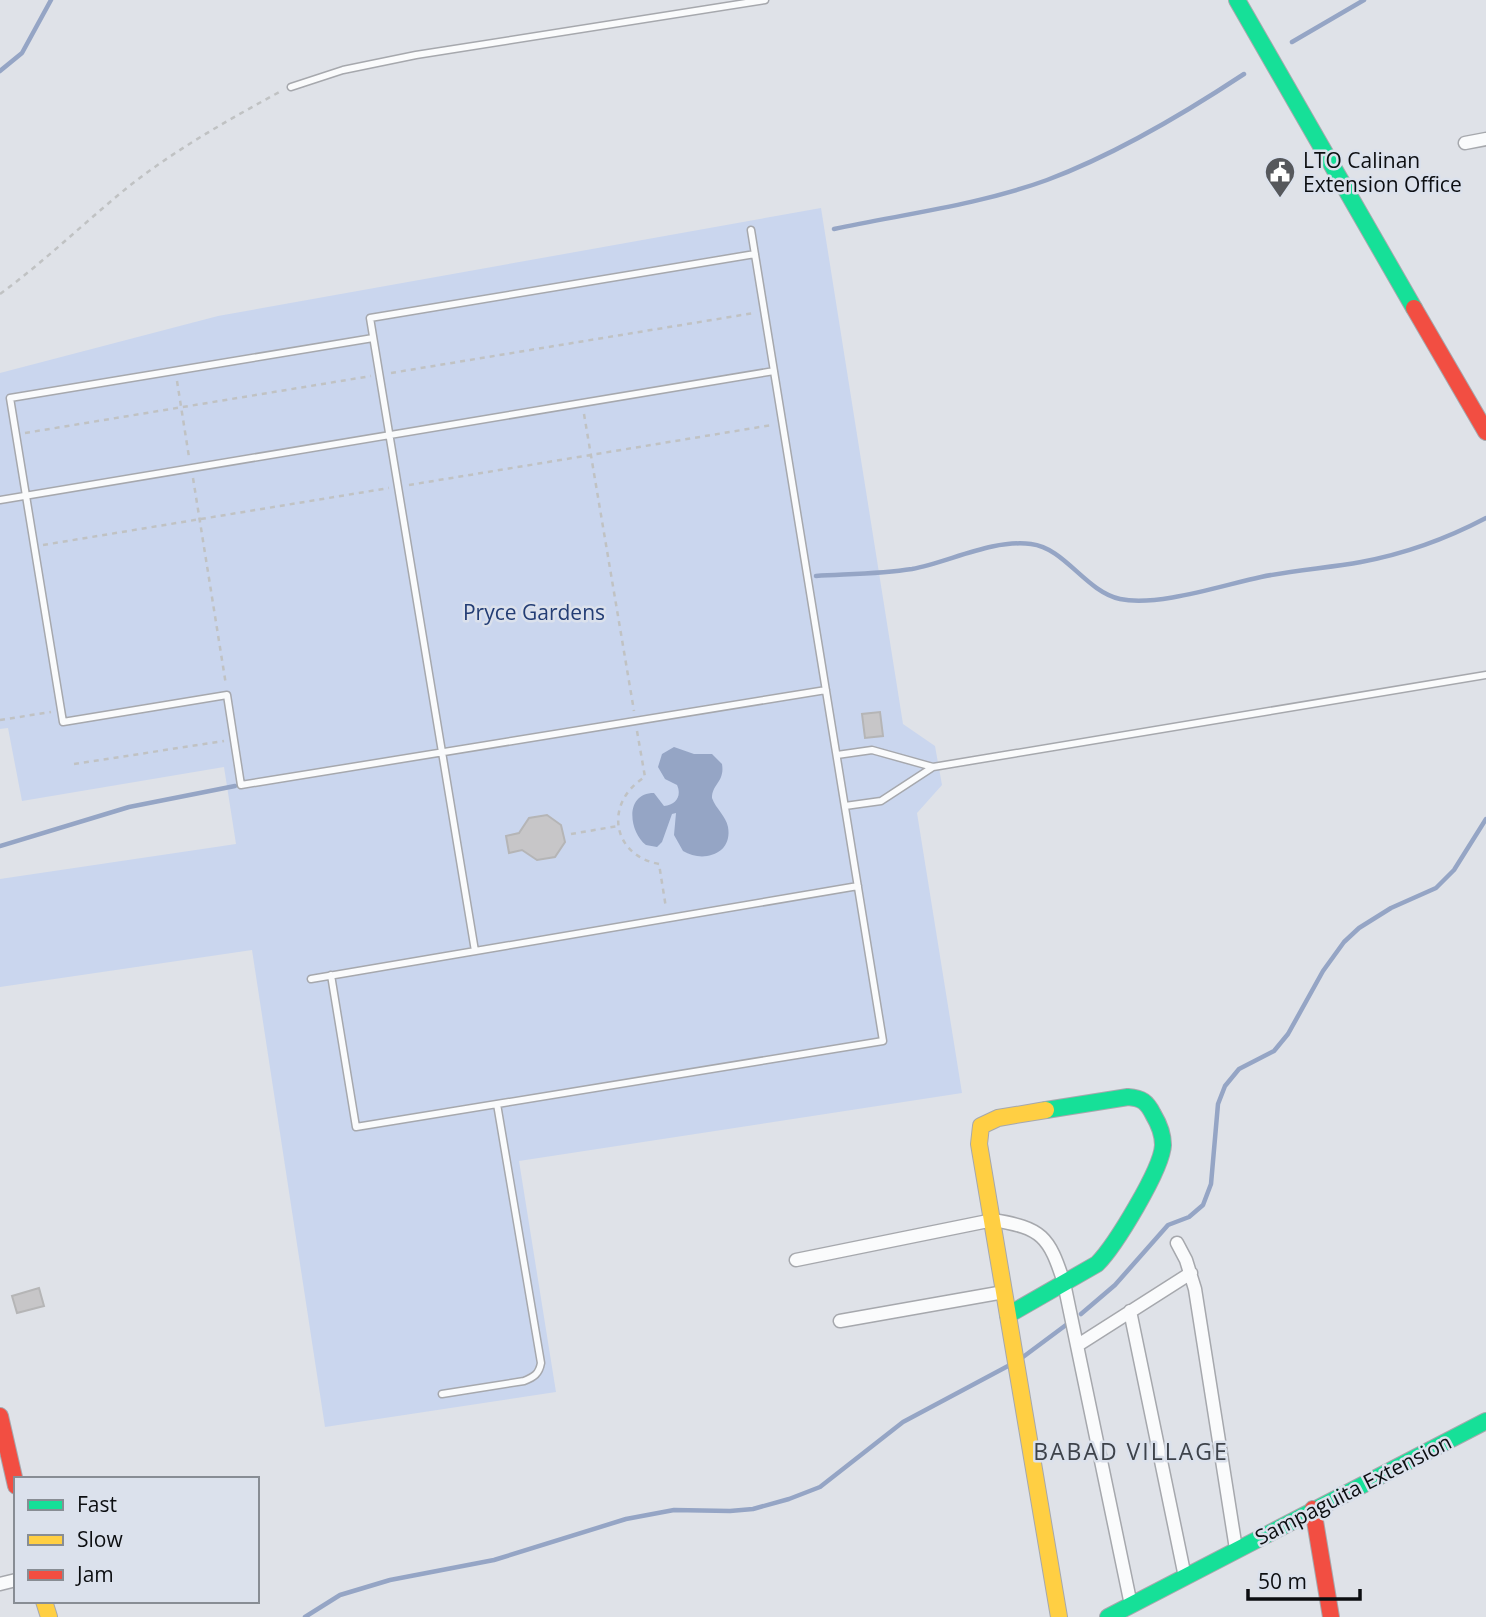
<svg xmlns="http://www.w3.org/2000/svg" width="1486" height="1617" font-family="'Open Sans',sans-serif">
  <rect width="100%" height="100%" fill="#dfe2e8"/>
  <path fill="#cad6ee" d="M 821,208 L 903,724 L 935,746 L 942,785 L 917,813 L 962,1093 L 519,1161 L 556,1392 L 325,1427 L 252,950 L 0,987 L 0,879 L 236,844 L 224,767 L 22,801 L 8,728 L 0,729 L 0,373 L 218,316 Z"/>
  <path fill="#95a5c5" d="M 674,747 L 694,754 L 712,754 L 722,764 C 725,782 712,784 712,798 C 716,809 726,816 728,827 C 733,855 702,863 683,851 L 674,835 L 676,813 L 672,814 L 662,842 L 657,847 L 646,845 C 629,832 624,793 654,793 L 664,806 C 676,805 682,796 677,785 L 665,779 L 658,767 L 662,754 Z"/>
  <g fill="none" stroke-linecap="round" stroke-linejoin="round">
    <path stroke="#95a5c5" stroke-width="4.5" d="M 1292,42 L 1364,0
      M 0,71 L 22,53 L 51,0
      M 834,229 C 904,214 979,205 1047,180 C 1114,155 1185,113 1244,74
      M 816,576 C 848,574 880,574 912,569 C 949,562 993,539 1031,544 C 1065,548 1085,591 1120,599 C 1158,607 1223,585 1261,577 C 1294,570 1328,568 1361,562 C 1404,554 1448,538 1486,518
      M 0,846 L 129,807 L 235,786
      M 1081,1314 L 1115,1285 L 1168,1225 L 1189,1217 L 1203,1205 L 1211,1184 L 1218,1104 L 1225,1086 L 1239,1069 L 1274,1051 L 1288,1034 L 1323,971 L 1344,942 L 1359,928 L 1391,908 L 1436,888 L 1454,870 L 1486,819
      M 1023,1357 L 1066,1325
      M 305,1617 L 340,1595 L 390,1580 L 494,1560 L 626,1519 L 674,1510 L 730,1511 L 753,1509 L 789,1499 L 820,1487 L 903,1422 L 1008,1366"/>
  </g>
  <path fill="#c7c6c8" stroke="#b5b5b6" stroke-width="2" d="M 880,712 L 883,736 L 865,738 L 862,714 Z
    M 547,815 L 561,825 L 565,842 L 555,857 L 537,860 L 522,850 L 509,853 L 506,836 L 519,833 L 529,818 Z
    M 39,1288 L 44,1306 L 17,1313 L 12,1296 Z"/>
  <g fill="none" stroke-linecap="round" stroke-linejoin="round">
    <g stroke="#a6a8ad" stroke-width="9">
      <path id="lane" d="M 291,87 L 343,70 L 416,55 L 765,0
        M 373,338 L 10,398 L 63,722 L 227,695 L 241,785 L 826,690
        M 0,500 L 774,371
        M 837,755 L 872,750 L 933,767
        M 845,806 L 881,801 L 933,767 L 1486,675
        M 475,951 L 370,318 L 755,254
        M 331,975 L 356,1127 L 883,1041 L 751,230
        M 311,979 L 858,886
        M 442,1394 L 524,1381 C 534,1377 539,1374 541,1363 L 497,1104"/>
    </g>
    <g stroke="#a6a8ad" stroke-width="15">
      <path id="street" d="M 1465,143 L 1486,139
        M 1177,1243 L 1186,1260 L 1195,1289 L 1236,1549
        M 796,1260 L 993,1220 C 1042,1228 1049,1236 1064,1283 L 1131,1605
        M 1130,1311 L 1185,1577
        M 840,1321 L 1004,1292
        M 1078,1345 L 1191,1273
        M 0,1584 L 16,1580"/>
    </g>
    <g stroke="#a6a8ad" stroke-width="18">
      <path id="fast" d="M 1237,0 L 1414,308
        M 1008,1315 L 1097,1264 C 1115,1246 1162,1169 1163,1145 C 1163,1133 1159,1124 1153,1114 C 1147,1102 1142,1098 1128,1097 L 1046,1110
        M 1108,1617 L 1486,1421"/>
    </g>
    <g stroke="#a6a8ad" stroke-width="18">
      <path id="slow" d="M 1046,1110 L 998,1118 L 981,1126 L 979,1144 L 1059,1617
        M 44,1601 L 49,1617"/>
    </g>
    <g stroke="#a6a8ad" stroke-width="18">
      <path id="jam" d="M 1414,308 L 1486,432
        M 0,1416 L 16,1486
        M 1313,1509 L 1331,1617"/>
    </g>
    <path stroke="#c0c2c3" stroke-width="2.5" stroke-dasharray="5 5" stroke-linecap="butt" d="M 0,294 C 45,261 85,222 128,187 C 176,149 230,119 283,90
      M 391,373 L 754,313
      M 177,381 L 189,457
      M 584,414 L 634,711
      M 25,433 L 371,376
      M 193,478 L 226,685
      M 409,485 L 772,425
      M 43,545 L 389,488
      M 0,720 L 51,712
      M 637,731 L 645,777 C 604,802 611,855 659,864 L 666,908
      M 74,764 L 224,741
      M 571,834 L 618,826"/>
    <use href="#lane" stroke="#fafbfc" stroke-width="6"/>
    <use href="#street" stroke="#fafbfc" stroke-width="12"/>
    <use href="#fast" stroke="#16e098" stroke-width="16"/>
    <use href="#slow" stroke="#ffcf43" stroke-width="16"/>
    <use href="#jam" stroke="#f24e42" stroke-width="16"/>
  </g>
  <defs>
    <g id="civic-pin" transform="scale(1.575)"><path d="M0 17L-7.5 6A9.5 9.5 0 1 1 7.5 6Z" fill="#56585c" stroke="#dbe1ec"/><path d="M-.6-6.5H3V-4.5H.6V-3L4-1V1h2V6H-6V1h2V-1L-.6-3ZM-1.2 2.5V6h2.4V2.5Z" fill="#fff"/></g>
  </defs>
  <g fill-rule="evenodd">
    <use href="#civic-pin" x="1280" y="172"/>
  </g>
  <g text-anchor="middle" dominant-baseline="central" stroke-width="5" stroke-linejoin="round" paint-order="stroke">
    <g font-size="21" fill="#0c0e11" stroke="#dbe1ec" text-anchor="start">
      <text x="1303" y="160">LTO Calinan<tspan x="1303" dy="24">Extension Office</tspan></text>
    </g>
    <g font-size="21" fill="#233d74" stroke="#dbe1ec">
      <text x="534" y="612">Pryce Gardens</text>
    </g>
    <g font-size="21" fill="#0c0e11" stroke="#dbe1ec">
      <text transform="translate(1353 1489) rotate(-27)">Sampaguita Extension</text>
    </g>
    <g font-size="23" letter-spacing="2" fill="#3e434b" stroke="#dbe1ec">
      <text x="1131" y="1451">BABAD VILLAGE</text>
    </g>
  </g>
  <rect x="14" y="1477" width="245" height="126" fill="#dbe1ec" stroke="#888d94" stroke-width="2"/>
  <rect x="28" y="1500" width="35" height="10" fill="#16e098" stroke="#888d94" stroke-width="2"/>
  <text x="77" y="1512" font-size="21" fill="#0c0e11">Fast</text>
  <rect x="28" y="1535" width="35" height="10" fill="#ffcf43" stroke="#888d94" stroke-width="2"/>
  <text x="77" y="1547" font-size="21" fill="#0c0e11">Slow</text>
  <rect x="28" y="1570" width="35" height="10" fill="#f24e42" stroke="#888d94" stroke-width="2"/>
  <text x="77" y="1582" font-size="21" fill="#0c0e11">Jam</text>
  <path d="M1248 1589v10h112v-10" fill="none" stroke="#0c0e11" stroke-width="3.5"/>
  <text x="1258" y="1589" font-size="21" fill="#0c0e11" stroke="#dbe1ec" stroke-width="5" paint-order="stroke">50 m</text>
</svg>
